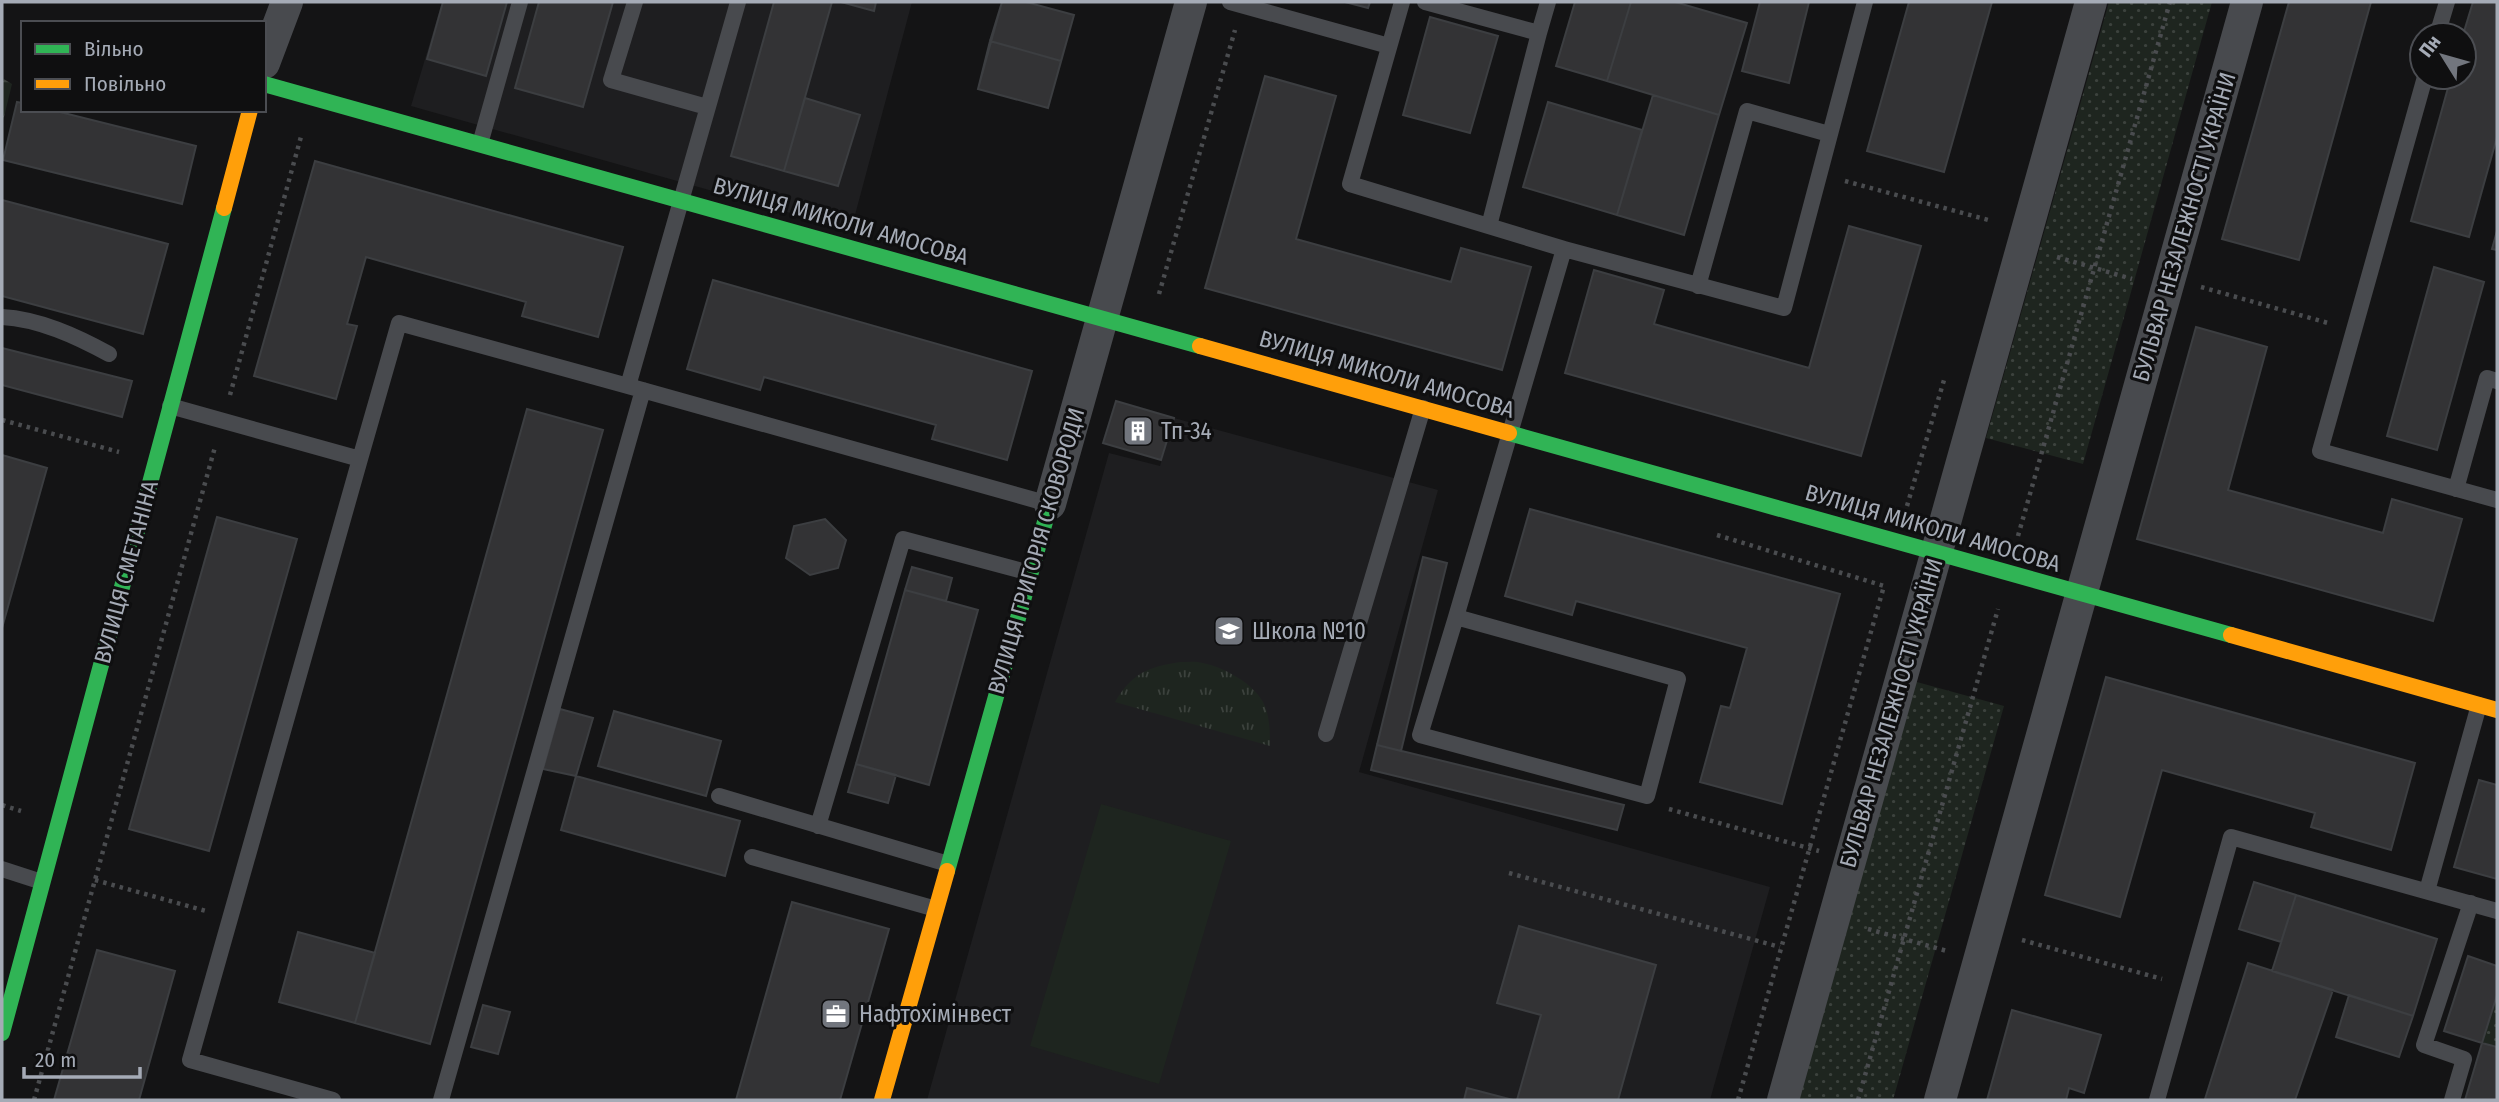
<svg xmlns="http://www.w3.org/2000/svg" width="2499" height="1102" font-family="'Fira Sans Condensed',sans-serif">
  <defs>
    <pattern id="grass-tufts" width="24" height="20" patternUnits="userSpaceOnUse" patternTransform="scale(1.75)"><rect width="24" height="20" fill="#1e251f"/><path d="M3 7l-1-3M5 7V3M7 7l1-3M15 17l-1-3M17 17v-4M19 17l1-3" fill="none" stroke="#3c423d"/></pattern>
    <pattern id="forest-firs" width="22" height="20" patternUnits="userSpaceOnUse" patternTransform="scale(1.75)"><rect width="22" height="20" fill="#1e251f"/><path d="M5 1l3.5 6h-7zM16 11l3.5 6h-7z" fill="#3c423d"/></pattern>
    <pattern id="park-dots" width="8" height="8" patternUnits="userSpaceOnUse" patternTransform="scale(1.75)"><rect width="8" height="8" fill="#1e251f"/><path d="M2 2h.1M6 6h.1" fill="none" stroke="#3c423d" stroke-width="1.8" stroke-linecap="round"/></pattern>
  </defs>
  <rect width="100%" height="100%" fill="#141415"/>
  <path fill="#1e1e20" d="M 442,2 L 912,2 L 851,230 L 411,106 Z
    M 1174,418 L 1438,490 L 1359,772 L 1770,887 L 1710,1100 L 927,1100 L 1109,453 L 1160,466 Z"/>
  <path fill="url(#grass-tufts)" d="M 1180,662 C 1187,662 1196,661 1203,663 C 1223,667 1253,683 1263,702 C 1270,715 1270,732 1270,746 L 1115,702 C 1132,673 1148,667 1180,662 Z"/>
  <path fill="url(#forest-firs)" d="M 2,78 L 12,84 L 2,125 Z"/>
  <path fill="url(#park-dots)" d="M 2109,2 L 2212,2 L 2083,464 L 1986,438 Z
    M 1906,679 L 2004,706 L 1893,1100 L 1788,1100 Z
    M 2497,995 L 2497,1047 L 2482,1043 Z"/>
  <path fill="#1e251f" d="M 1101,804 L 1231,841 L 1159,1084 L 1030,1046 Z"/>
  <path fill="#333335" stroke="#3c3e41" stroke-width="2" d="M 443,2 L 507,2 L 486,76 L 427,59 Z
    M 539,2 L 613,2 L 583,107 L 515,88 Z
    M 774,2 L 832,2 L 784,171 L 731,156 Z
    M 841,2 L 876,2 L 874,11 Z
    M 1002,2 L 1026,2 L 1074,15 L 1061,61 L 990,41 Z
    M 1002,2 L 1026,2 L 1074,15 L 1048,108 L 978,89 Z
    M 1345,2 L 1370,2 L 1368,8 Z
    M 1575,2 L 1631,2 L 1607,81 L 1556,66 Z
    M 1631,2 L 1675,2 L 1747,23 L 1719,115 L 1607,81 Z
    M 1760,2 L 1809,2 L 1789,83 L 1742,71 Z
    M 1909,2 L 1992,2 L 1944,172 L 1867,151 Z
    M 2289,2 L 2371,2 L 2299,260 L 2222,239 Z
    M 2473,2 L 2497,2 L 2497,137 L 2469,237 L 2411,221 L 2451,77 L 2464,77 L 2463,35 Z
    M 1430,17 L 1498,36 L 1470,133 L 1403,115 Z
    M 990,41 L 1061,61 L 1048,108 L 978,89 Z
    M 1265,76 L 1336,96 L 1296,239 L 1451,282 L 1461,248 L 1531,267 L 1502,370 L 1205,288 Z
    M 1653,95 L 1719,115 L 1684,235 L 1617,215 Z
    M 805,98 L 860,115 L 838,186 L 784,171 Z
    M 17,102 L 23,103 L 23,110 L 52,110 L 196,146 L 182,204 L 3,160 Z
    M 1548,102 L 1642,130 L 1617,215 L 1523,187 Z
    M 315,161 L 623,247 L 598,337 L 522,316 L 526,302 L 366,257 L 347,324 L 357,326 L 336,399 L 254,376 Z
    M 2,200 L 168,244 L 143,334 L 2,296 Z
    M 1849,226 L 1921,246 L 1861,456 L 1565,373 L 1594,270 L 1664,290 L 1654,324 L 1809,368 Z
    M 2497,231 L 2497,250 L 2492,249 Z
    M 2434,267 L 2484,282 L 2437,450 L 2387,436 Z
    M 713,280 L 1032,371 L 1007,460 L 932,439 L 936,425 L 764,377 L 760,390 L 687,369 Z
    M 2196,327 L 2267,347 L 2228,490 L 2383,533 L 2392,499 L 2462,519 L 2433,621 L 2137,539 Z
    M 2,348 L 132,381 L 122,417 L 2,385 Z
    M 1116,401 L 1174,418 L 1161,460 L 1103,443 Z
    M 527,409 L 603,430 L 430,1044 L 355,1023 Z
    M 2,455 L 47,468 L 2,628 Z
    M 1530,509 L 1840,594 L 1782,804 L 1700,782 L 1721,706 L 1730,708 L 1747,648 L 1576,601 L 1572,615 L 1505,596 Z
    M 217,517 L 297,539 L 209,851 L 129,829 Z
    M 825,519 L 846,540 L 838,568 L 810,575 L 786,558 L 794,526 Z
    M 1423,557 L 1447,563 L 1401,751 L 1377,745 Z
    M 912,567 L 952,578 L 946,601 L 905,590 Z
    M 905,590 L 978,610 L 929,785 L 856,764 Z
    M 2106,677 L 2415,763 L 2391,850 L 2311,827 L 2315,813 L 2162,770 L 2120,917 L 2045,895 Z
    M 560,709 L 593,718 L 576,776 L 543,769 Z
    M 614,711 L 721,741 L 706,796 L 598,766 Z
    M 1377,745 L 1624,805 L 1617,830 L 1371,770 Z
    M 856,764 L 896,775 L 888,803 L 848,792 Z
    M 576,776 L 740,821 L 725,876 L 561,830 Z
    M 2479,780 L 2497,785 L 2497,879 L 2454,867 Z
    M 2254,882 L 2296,895 L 2281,942 L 2239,929 Z
    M 2296,895 L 2437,939 L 2413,1016 L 2272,971 Z
    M 792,902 L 889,929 L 840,1100 L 736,1100 Z
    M 1519,926 L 1656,965 L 1618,1100 L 1517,1100 L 1541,1015 L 1497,1003 Z
    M 298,932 L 375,953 L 355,1023 L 279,1002 Z
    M 97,950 L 175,971 L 139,1100 L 54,1100 Z
    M 2468,956 L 2497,966 L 2497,995 L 2482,1043 L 2444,1031 Z
    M 2248,963 L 2333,990 L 2295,1100 L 2205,1099 Z
    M 2349,995 L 2413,1016 L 2399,1057 L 2336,1037 Z
    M 483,1005 L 510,1012 L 498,1054 L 471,1047 Z
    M 2012,1010 L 2101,1035 L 2084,1093 L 2069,1088 L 2066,1100 L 1987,1100 Z
    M 2482,1043 L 2497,1047 L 2497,1100 L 2465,1100 Z
    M 1467,1088 L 1513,1100 L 1464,1100 Z"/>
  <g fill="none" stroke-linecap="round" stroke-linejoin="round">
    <path stroke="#4a4c4f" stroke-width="4.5" stroke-dasharray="3.5 5" stroke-linecap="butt" d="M 1845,181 L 1992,221
      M 2057,257 L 2132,279
      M 2201,287 L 2328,323
      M 1159,294 L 1235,30
      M 230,395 L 302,133
      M 2,420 L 119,452
      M 1907,506 L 1944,380
      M 1717,535 L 1884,586
      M 2018,536 L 2170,2
      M 2,805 L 21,811
      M 1669,809 L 1819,851
      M 1509,873 L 1780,947
      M 95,880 L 206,911
      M 1868,929 L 1947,951
      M 2022,940 L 2162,979
      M 34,1100 L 215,447
      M 1738,1100 L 1884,586
      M 1858,1100 L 1998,609"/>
    <path stroke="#484a4e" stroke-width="16" d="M 635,2 L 611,80 L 707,107
      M 738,2 L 628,386 L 1049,504
      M 1230,2 L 1389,46
      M 1402,2 L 1350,184 L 1564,249 L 1456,617 L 1678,679 L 1647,796 L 1420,735 L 1456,617
      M 1425,2 L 1539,33 L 1489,226
      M 1539,33 L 1548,2
      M 2437,35 L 2447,2
      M 2425,77 L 2320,451 L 2497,500
      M 480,144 L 520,2
      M 1564,249 L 1784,308 L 1865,2
      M 1698,286 L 1747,111 L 1829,134
      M 2,317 C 39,319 76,336 109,354
      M 170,406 L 360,459 L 399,323 L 628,386
      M 2456,489 L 2487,378 L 2497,381
      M 1326,734 L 1423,408
      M 719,796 L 948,864
      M 818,826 L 903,539 L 1030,573
      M 752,857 L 936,909
      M 2,869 L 42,882
      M 2427,891 L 2479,705
      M 333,1100 L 190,1060 L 360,459
      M 441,1100 L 643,390
      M 2157,1100 L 2231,837 L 2497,911
      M 2452,1100 L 2464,1059 L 2424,1045 L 2471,903"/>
    <path stroke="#484a4e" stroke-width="32" d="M 264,63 L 287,2
      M 1050,504 L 1191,2
      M 1783,1100 L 2091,2
      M 1940,1100 L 2247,2"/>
    <path stroke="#30b455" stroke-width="16" d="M 264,84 L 1200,346
      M 1509,433 L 2231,635
      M 947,871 L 1050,504
      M 2,1033 L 224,208"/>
    <path stroke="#ff9f0a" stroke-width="16" d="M 224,208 L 250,110
      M 1200,346 L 1509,433
      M 2231,635 L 2497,710
      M 882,1100 L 947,871"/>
  </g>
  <defs>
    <g id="building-square" transform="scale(1.575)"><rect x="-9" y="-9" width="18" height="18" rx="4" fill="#72767e" stroke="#0f0f10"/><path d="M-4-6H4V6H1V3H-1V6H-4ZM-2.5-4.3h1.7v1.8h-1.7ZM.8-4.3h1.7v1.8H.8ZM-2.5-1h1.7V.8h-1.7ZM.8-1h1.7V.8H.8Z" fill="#fff"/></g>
    <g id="school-square" transform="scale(1.575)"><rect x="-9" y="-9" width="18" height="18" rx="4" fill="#72767e" stroke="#0f0f10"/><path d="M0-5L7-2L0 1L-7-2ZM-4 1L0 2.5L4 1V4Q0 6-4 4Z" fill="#fff"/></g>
    <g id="office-square" transform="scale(1.575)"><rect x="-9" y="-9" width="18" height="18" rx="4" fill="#72767e" stroke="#0f0f10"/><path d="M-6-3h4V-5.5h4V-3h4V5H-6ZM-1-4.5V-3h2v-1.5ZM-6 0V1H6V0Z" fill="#fff"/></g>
  </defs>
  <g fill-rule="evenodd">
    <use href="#building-square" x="1138" y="431"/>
    <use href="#school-square" x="1229" y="631"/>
    <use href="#office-square" x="836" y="1014"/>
  </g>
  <g text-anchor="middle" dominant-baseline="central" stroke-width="6" stroke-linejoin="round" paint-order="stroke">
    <g font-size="23" fill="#a5abb6" stroke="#0f0f10">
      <text transform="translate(841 221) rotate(16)">ВУЛИЦЯ МИКОЛИ АМОСОВА</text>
      <text transform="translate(2184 227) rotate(-74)">БУЛЬВАР НЕЗАЛЕЖНОСТІ УКРАЇНИ</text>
      <text transform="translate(1387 374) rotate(16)">ВУЛИЦЯ МИКОЛИ АМОСОВА</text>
      <text transform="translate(1933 528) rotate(16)">ВУЛИЦЯ МИКОЛИ АМОСОВА</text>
      <text transform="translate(1036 551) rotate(-74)">ВУЛИЦЯ ГРИГОРІЯ СКОВОРОДИ</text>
      <text transform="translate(126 572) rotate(-75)">ВУЛИЦЯ СМЕТАНІНА</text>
      <text transform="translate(1891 713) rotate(-74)">БУЛЬВАР НЕЗАЛЕЖНОСТІ УКРАЇНИ</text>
    </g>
    <g font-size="23" fill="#a5abb6" stroke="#0f0f10" text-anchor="start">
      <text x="1161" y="431">Тп-34</text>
      <text x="1252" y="631">Школа №10</text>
      <text x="859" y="1014">Нафтохімінвест</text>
    </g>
  </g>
  <rect width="2499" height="1102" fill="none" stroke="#a5abb6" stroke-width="7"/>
  <rect x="21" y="21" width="245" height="91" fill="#0f0f10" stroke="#4b4d52" stroke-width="2"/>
  <rect x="35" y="44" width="35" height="10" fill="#30b455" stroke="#4b4d52" stroke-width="2"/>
  <text x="84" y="56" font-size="21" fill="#a5abb6">Вільно</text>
  <rect x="35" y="79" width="35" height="10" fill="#ff9f0a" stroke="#4b4d52" stroke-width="2"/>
  <text x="84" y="91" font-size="21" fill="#a5abb6">Повільно</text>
  <g transform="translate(2443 56) rotate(307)"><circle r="33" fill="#0f0f10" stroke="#4b4d52" stroke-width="2"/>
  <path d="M0-5L12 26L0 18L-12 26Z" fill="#72767e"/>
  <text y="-10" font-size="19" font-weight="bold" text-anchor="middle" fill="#a5abb6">Пн</text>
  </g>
  <path d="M24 1067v10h116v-10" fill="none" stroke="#a5abb6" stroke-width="3.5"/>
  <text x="35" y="1067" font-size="21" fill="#a5abb6" stroke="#0f0f10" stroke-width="5" paint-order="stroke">20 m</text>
</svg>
